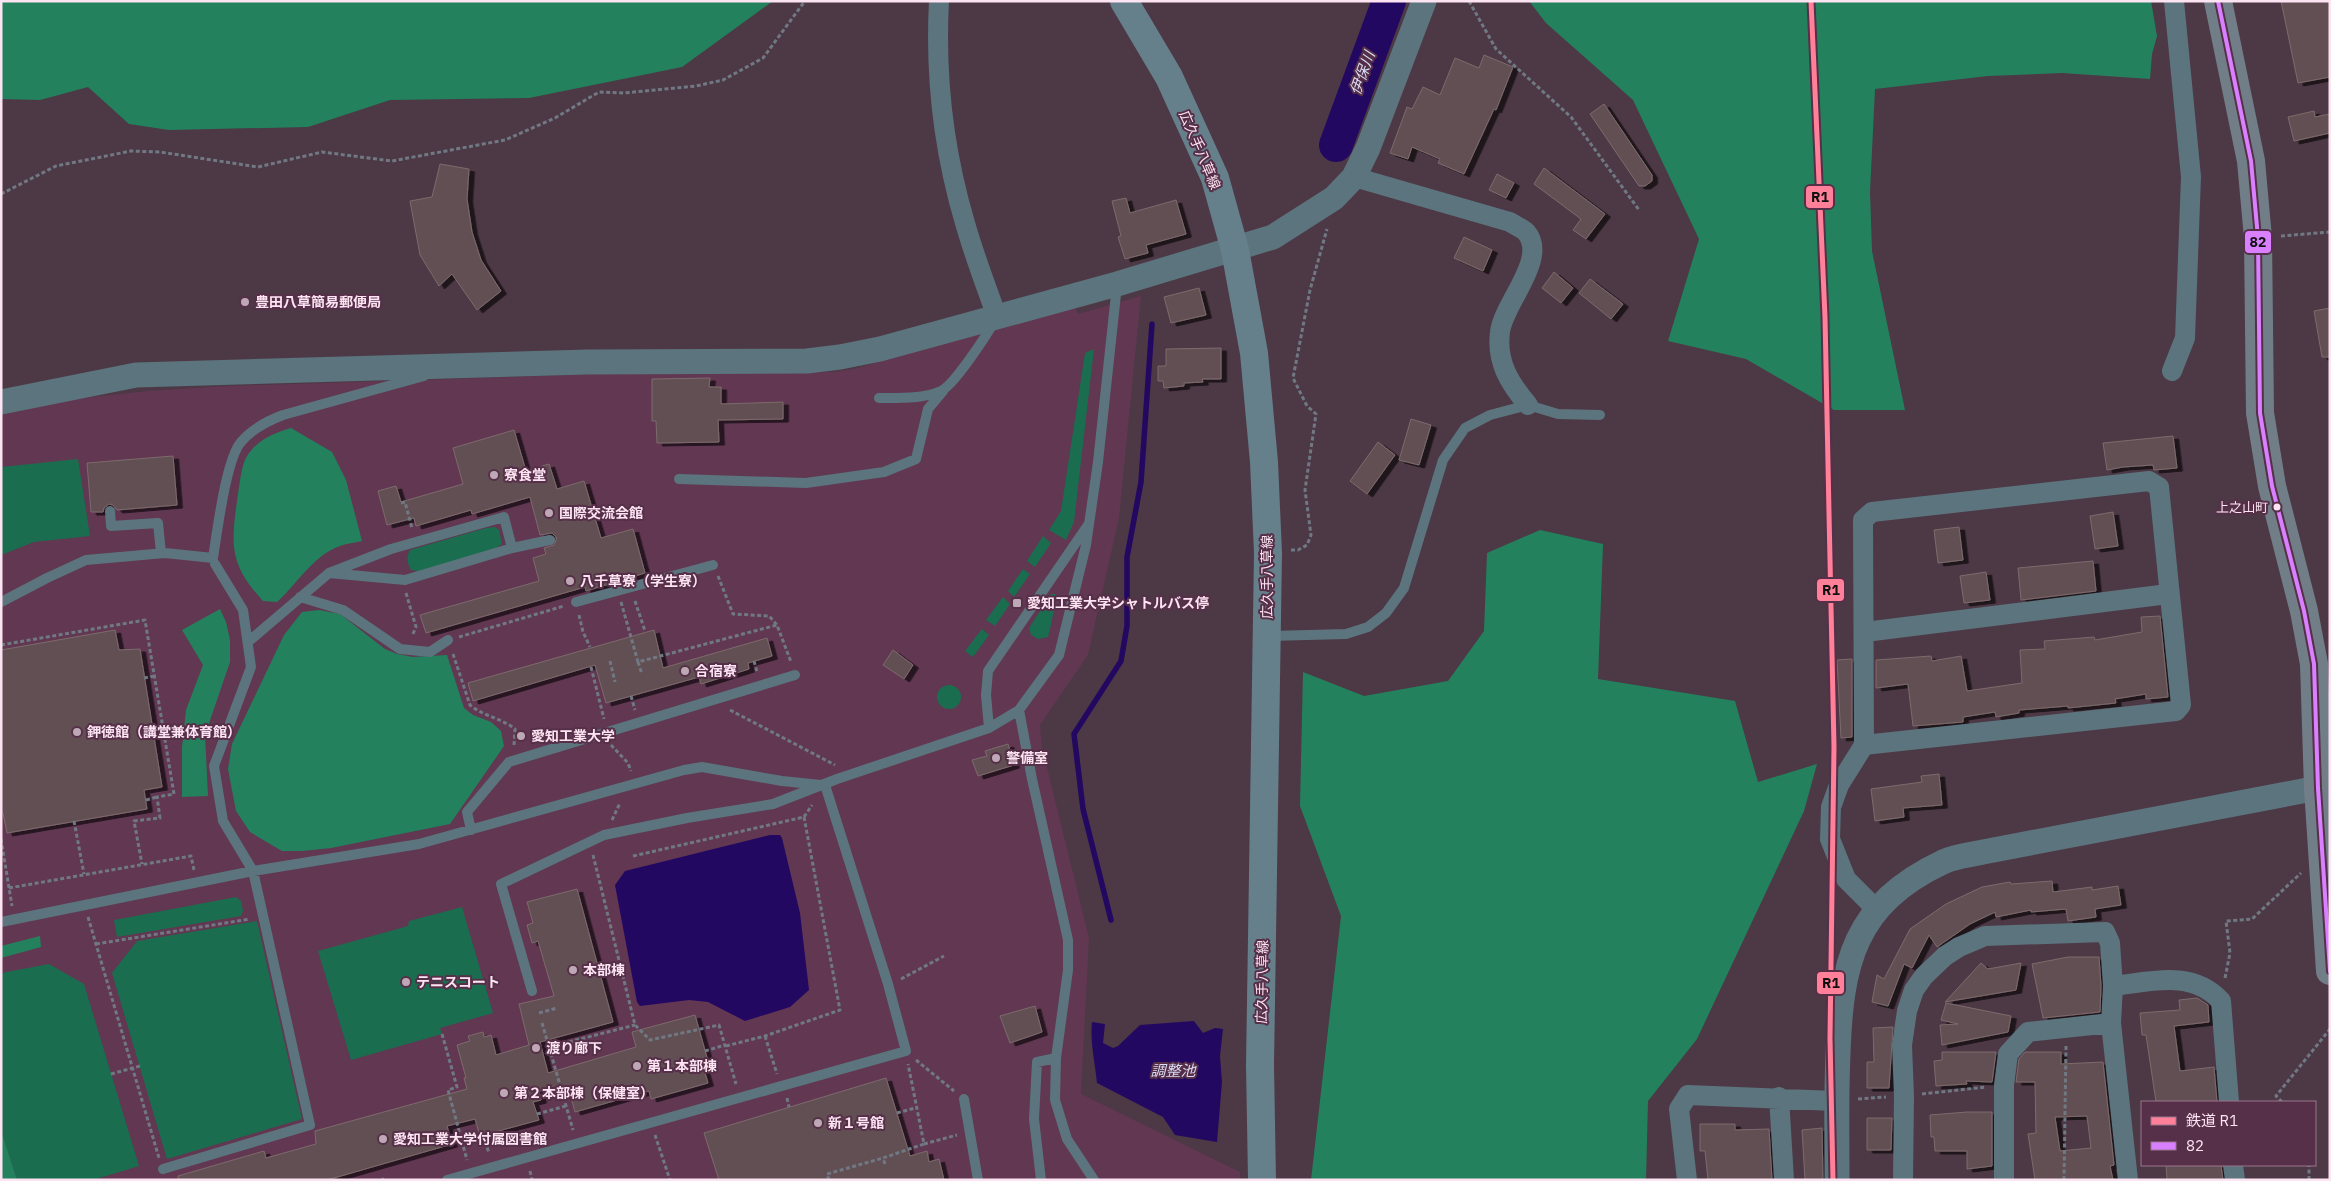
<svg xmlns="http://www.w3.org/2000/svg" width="2331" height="1181" font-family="'IBM Plex Sans','Noto Sans JP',sans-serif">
  <defs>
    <filter id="shadow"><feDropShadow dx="5.5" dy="3" stdDeviation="0" flood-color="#0009"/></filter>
  </defs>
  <rect width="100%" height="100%" fill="#4d3845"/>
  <path fill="#613752" d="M 1141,296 L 1119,518 L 1088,655 L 1040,725 L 1042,747 L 1089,938 L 1081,1094 L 1240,1172 L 1240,1180 L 1,1180 L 1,411 L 92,397 L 148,391 L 227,386 L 601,374 L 832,372 L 854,369 L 1075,307 L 1078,314 Z"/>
  <path fill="#1b6d4f" d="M 1094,349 L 1074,522 L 1066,540 L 1049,530 L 1061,511 L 1085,353 Z
    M 78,459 L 90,536 L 34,542 L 1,555 L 1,467 Z
    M 495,527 L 499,530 L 502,544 L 493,550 L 423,572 L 411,570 C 407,563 406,557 410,550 L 486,528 Z
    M 1043,536 L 1051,543 L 1035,567 L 1027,561 Z
    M 1023,569 L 1030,574 L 1014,597 L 1008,591 Z
    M 1051,594 L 1055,594 L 1057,598 L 1048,637 L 1038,639 L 1031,635 L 1029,628 Z
    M 1003,597 L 1010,604 L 995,626 L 986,620 Z
    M 982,629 L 989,635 L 973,657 L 965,651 Z
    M937 697a12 12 0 1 1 24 0a12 12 0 1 1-24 0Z
    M 236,897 L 241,901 L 243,911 L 241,916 L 117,937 L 114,920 Z
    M 462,907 L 493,1013 L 440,1028 L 442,1034 L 351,1060 L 318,951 L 408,926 L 409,921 Z
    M 257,921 L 302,1119 L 167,1159 L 112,973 L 137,941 Z
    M 49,964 L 84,984 L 139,1166 L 93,1180 L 17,1180 L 1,1130 L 1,973 Z"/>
  <path fill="#23825d" d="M 1,1 L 773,1 L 682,67 L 529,98 L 390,100 L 308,127 L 169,130 L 129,124 L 88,87 L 40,100 L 1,99 Z
    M 1529,1 L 2151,1 L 2157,36 L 2152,54 L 2150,79 L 2062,73 L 1988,76 L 1875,89 L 1870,192 L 1872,251 L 1905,410 L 1834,410 L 1746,359 L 1668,341 L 1699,239 L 1633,100 L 1546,23 Z
    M 291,428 L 332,452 L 346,480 L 362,541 C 353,543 343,544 335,548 C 311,559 296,585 277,602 L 263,601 C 228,563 231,543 238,494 C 240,483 241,466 247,456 C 257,440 274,433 291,428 Z
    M 1540,530 L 1603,544 L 1598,679 L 1735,701 L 1758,782 L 1817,764 L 1804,811 L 1697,1039 L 1648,1101 L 1646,1180 L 1311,1180 L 1341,916 L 1300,806 L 1303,672 L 1364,696 L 1448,681 L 1484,631 L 1487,553 Z
    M 220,609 L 226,622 L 230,640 L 230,662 L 205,735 L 208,796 L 182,797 L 182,748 L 186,710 L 203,665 L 182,630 Z
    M 319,610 L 340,614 L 385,649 L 397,654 L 413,657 L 447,655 L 464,708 L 473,715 L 491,722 L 501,731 L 504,746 L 450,824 L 331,848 L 302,851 L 282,851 L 250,832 L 236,811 L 228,769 L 232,744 L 284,635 L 302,612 Z
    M 40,936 L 41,947 L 1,958 L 1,946 Z
    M 1,1130 L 17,1180 L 1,1180 Z"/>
  <path fill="#230862" d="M 770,835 L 780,835 L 782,838 L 800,913 L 809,990 L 790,1007 L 745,1021 L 708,1002 L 689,1000 L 640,1006 L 637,1002 L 615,885 L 625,871 Z
    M 1194,1021 L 1203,1033 L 1215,1028 L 1223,1029 L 1220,1056 L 1222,1082 L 1217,1142 L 1175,1135 L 1163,1117 L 1097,1083 C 1095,1062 1090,1043 1092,1022 L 1105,1024 L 1103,1043 L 1113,1048 L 1118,1046 L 1140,1025 Z"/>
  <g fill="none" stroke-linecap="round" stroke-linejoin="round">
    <path stroke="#230862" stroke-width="5.5" d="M 1111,920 L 1083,809 L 1074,734 L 1121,661 L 1127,626 L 1127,557 L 1141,482 L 1152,324"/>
    <path stroke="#230862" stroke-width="34" d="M 1336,145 L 1389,1"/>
  </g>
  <path fill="#625053" stroke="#7d6a6c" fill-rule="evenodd" filter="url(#shadow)" d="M 2281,1 L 2330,1 L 2330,77 L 2298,83 Z
    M 1484,55 L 1513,67 L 1496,110 L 1494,109 L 1464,174 L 1438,163 L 1440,159 L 1412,147 L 1408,159 L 1390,153 L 1407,107 L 1412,109 L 1423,87 L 1440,95 L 1455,58 L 1479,68 Z
    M 1604,104 L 1652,175 L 1652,181 L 1645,186 L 1639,186 L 1590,114 Z
    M 2314,111 L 2315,117 L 2330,114 L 2330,133 L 2294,141 L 2288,117 Z
    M 440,164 L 469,169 L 467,199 L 472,232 L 481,260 L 501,291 L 477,310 L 452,274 L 439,286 L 420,255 L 410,201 L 432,197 Z
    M 1544,168 L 1605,214 L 1586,239 L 1573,230 L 1581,219 L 1534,184 Z
    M 1497,174 L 1514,183 L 1506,198 L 1489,190 Z
    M 1126,198 L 1130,213 L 1176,200 L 1186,234 L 1146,245 L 1148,253 L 1125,259 L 1118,237 L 1121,236 L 1112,201 Z
    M 1464,237 L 1492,250 L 1483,271 L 1454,258 Z
    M 1554,272 L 1573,288 L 1561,303 L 1542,288 Z
    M 1590,279 L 1623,304 L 1611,319 L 1579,293 Z
    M 1199,288 L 1206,315 L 1171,323 L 1164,297 Z
    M 2330,308 L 2330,357 L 2322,357 L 2314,311 Z
    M 1221,348 L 1221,379 L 1202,379 L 1203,382 L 1184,383 L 1184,386 L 1164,388 L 1163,381 L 1158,381 L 1158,366 L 1166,366 L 1166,349 Z
    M 710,378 L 709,387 L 721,387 L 721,404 L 783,402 L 783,419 L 718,420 L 719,442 L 657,443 L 656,421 L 652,421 L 652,379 Z
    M 1411,419 L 1431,425 L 1419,465 L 1399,460 Z
    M 514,430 L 526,471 L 549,464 L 557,489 L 584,481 L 601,538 L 633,529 L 645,573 L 586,591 L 585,587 L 426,633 L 420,615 L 539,581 L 533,558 L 546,554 L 544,548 L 554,545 L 557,538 L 552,533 L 540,535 L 530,497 L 472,514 L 471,510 L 416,526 L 414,518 L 387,525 L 378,491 L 396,486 L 401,502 L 463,484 L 453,448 Z
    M 2173,436 L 2177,468 L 2154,470 L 2153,465 L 2123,467 L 2107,470 L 2103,443 Z
    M 1378,442 L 1395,455 L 1367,494 L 1350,481 Z
    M 173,456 L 177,505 L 117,510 L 113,505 L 109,504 L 104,508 L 103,512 L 91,512 L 87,463 Z
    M 2113,512 L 2118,546 L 2095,549 L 2090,516 Z
    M 1959,527 L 1963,560 L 1938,563 L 1934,530 Z
    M 2093,561 L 2096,591 L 2021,600 L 2018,568 Z
    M 1986,572 L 1990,600 L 1964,603 L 1960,576 Z
    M 2160,616 L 2168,697 L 2146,699 L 2146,694 L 2115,699 L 2116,703 L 2068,708 L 2068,706 L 2019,710 L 2019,713 L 1996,717 L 1995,712 L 1963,717 L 1963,722 L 1913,726 L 1908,684 L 1876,688 L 1876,660 L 1931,656 L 1932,661 L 1961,656 L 1967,691 L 2022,683 L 2020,650 L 2045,649 L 2044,641 L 2094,637 L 2095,640 L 2142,632 L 2141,617 Z
    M 115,630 L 119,650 L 140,649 L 162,787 L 144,790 L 147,809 L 7,833 L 3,813 L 1,813 L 1,650 Z
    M 654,630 L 663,668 L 767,638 L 772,656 L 748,663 L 749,669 L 701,684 L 699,677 L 606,703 L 595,665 L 473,701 L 468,683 Z
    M 893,650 L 913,665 L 904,679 L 883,665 Z
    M 1852,659 L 1852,737 L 1841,738 L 1837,660 Z
    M 1008,744 L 1014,765 L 978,776 L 972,760 L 987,756 L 985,751 Z
    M 1939,774 L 1942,805 L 1903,808 L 1904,817 L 1875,821 L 1871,789 L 1922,782 L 1921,776 Z
    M 2052,881 L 2053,892 L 2092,887 L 2092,890 L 2118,886 L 2121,905 L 2095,909 L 2096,917 L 2068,921 L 2066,909 L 2031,912 L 2031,910 L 1996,917 L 1995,912 L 1970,924 L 1937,947 L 1929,935 L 1912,968 L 1904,964 L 1888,1006 L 1872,1002 L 1877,975 L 1884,979 L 1910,929 L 1946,904 L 1982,887 L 2010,882 L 2011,884 Z
    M 577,889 L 613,1022 L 540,1042 L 548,1073 L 636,1047 L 632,1032 L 695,1015 L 708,1061 L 702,1063 L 708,1083 L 651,1099 L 649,1091 L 575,1112 L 568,1086 L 539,1091 L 541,1100 L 533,1102 L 539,1120 L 480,1136 L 475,1119 L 447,1126 L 452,1144 L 327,1180 L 178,1180 L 178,1176 L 264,1151 L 266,1158 L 316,1144 L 315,1131 L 467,1089 L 464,1078 L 466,1078 L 457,1045 L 470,1041 L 468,1036 L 483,1032 L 484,1037 L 491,1035 L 496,1055 L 529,1045 L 519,1004 L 554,996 L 538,941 L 532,943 L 527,925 L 533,923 L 527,902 Z
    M 2068,957 L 2099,957 L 2101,986 L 2100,1012 L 2043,1018 L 2032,964 Z
    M 1981,963 L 1988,969 L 2021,963 L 2016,990 L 1945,1002 Z
    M 2197,998 L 2208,1005 L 2209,1022 L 2174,1026 L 2180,1071 L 2214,1067 L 2217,1102 L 2156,1102 L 2146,1035 L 2142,1035 L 2140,1013 L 2180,1010 L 2179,1000 Z
    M 1946,1003 L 2011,1016 L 2008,1032 L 1942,1045 L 1940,1025 L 1958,1024 L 1941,1020 Z
    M 1035,1006 L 1042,1032 L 1010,1043 L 1000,1016 Z
    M 1893,1027 L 1889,1088 L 1867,1088 L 1867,1062 L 1874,1062 L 1873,1028 Z
    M 1942,1052 L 1996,1052 L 1992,1082 L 1966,1081 L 1967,1084 L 1936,1086 L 1934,1061 L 1942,1060 Z
    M 2025,1052 L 2061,1052 L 2061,1064 L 2103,1062 L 2114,1165 L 2110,1166 L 2113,1180 L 2035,1180 L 2028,1134 L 2036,1133 L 2035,1082 L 2016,1082 L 2019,1059 ZM 2087,1116 L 2091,1148 L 2060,1151 L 2055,1117 Z
    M 886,1078 L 910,1156 L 927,1151 L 929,1162 L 939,1159 L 944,1180 L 719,1180 L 704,1133 Z
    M 1967,1112 L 1992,1112 L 1992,1166 L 1967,1169 L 1967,1151 L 1935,1151 L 1934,1137 L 1931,1137 L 1930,1115 Z
    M 1867,1118 L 1892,1118 L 1891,1150 L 1867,1150 Z
    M 1700,1124 L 1735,1124 L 1735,1130 L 1769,1129 L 1772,1180 L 1708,1180 L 1705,1151 L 1700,1151 Z
    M 1822,1128 L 1823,1180 L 1805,1180 L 1802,1130 Z
    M 2166,1165 L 2221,1165 L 2223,1180 L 2167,1180 Z"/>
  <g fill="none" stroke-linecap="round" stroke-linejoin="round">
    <path stroke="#707983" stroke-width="3" stroke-dasharray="4 2.5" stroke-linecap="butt" d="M 1469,1 L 1496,49 L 1571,117 L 1639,210
      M 1,194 L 56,166 L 131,151 L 160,152 L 258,167 L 322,152 L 392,161 L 505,140 L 555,118 L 599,92 L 624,93 L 696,86 L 723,80 L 763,58 L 805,1
      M 2281,236 L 2330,232
      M 401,503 L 405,502 L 412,528
      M 1291,550 L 1298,550 L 1307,545 L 1311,535 L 1305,490 L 1316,414 L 1307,406 L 1293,378 L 1310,290 L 1327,229
      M 718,576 L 733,614 L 769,616 L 777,625
      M 406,593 L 416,627 L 412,636
      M 635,601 L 645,631
      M 621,602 L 638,662 L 777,625 L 791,662
      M 579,615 L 583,632 L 590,647
      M 459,637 L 564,606
      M 1,645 L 145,620 L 174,794 L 157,797 L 160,818 L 134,821 L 142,864
      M 453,654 L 470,705 C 483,716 501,718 515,729 L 514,745
      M 610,661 L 615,682
      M 754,661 L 757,672
      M 638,662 L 642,674
      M 591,667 L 604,719
      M 144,678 L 155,676
      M 631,696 L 635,710
      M 730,710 L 835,765
      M 611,745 L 628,763 L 631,771
      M 146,800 L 157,797
      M 612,820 L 620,803
      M 74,821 L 84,874
      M 1,839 L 12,906
      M 593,855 L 635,1025 L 650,1040 L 719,1025 L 736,1084
      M 633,856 L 804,817 L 812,805
      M 9,888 L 191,856 L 194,870
      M 88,917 L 159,1158
      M 96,944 L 250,919
      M 2225,978 L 2230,953 L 2226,921 L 2252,919 L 2301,873
      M 901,979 L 944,956
      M 539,1013 L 557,1008
      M 542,1023 L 549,1047 L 635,1025
      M 442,1034 L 457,1087 L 448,1090 L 467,1160
      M 765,1036 L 777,1074
      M 726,1046 L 765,1036 L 840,1010 L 804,817
      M 549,1047 L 573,1130
      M 705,1051 L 725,1045
      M 916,1060 L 954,1091
      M 111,1074 L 140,1066
      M 562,1093 L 569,1091
      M 1922,1094 L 1986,1087
      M 787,1098 L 789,1107
      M 1858,1099 L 1886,1097
      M 2282,1102 L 2276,1096 L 2330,1029
      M 897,1113 L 915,1108
      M 537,1114 L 566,1106
      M 484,1135 L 489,1154
      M 655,1135 L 670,1180
      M 924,1144 L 957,1135
      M 885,1164 L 883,1158 L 924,1144 L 908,1064
      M 530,1171 L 532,1180
      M 382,1178 L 383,1180
      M 829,1180 L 827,1174 L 883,1158
      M 2064,1180 L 2066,1046
      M 2309,1180 L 2309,1165"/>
    <path stroke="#5b747d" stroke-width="10" d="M 879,398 C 900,398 922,399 941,391 C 954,385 987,335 995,320
      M 679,479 L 806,483 L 884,472 L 916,459 L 928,409 L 943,391
      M 110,511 L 111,526 L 158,523 L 161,553
      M 512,548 L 550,540
      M 300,597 L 343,610 L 400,649 L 430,652 L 448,640
      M 1,602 L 47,578 L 86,560 L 165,553 L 213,558 C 217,533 226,459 241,442 C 252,429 267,421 283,415 L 424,376
      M 576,602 L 713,565
      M 1268,636 L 1346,634 L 1368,627 L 1386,613 L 1404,588 L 1443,460 L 1465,428 L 1490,415 L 1528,405 L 1558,414 L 1600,415
      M 248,642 L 329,573 L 391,549 L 504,517 L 512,548 L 405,580 L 329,573
      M 1019,710 L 1032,779 L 1068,940 L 1068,970 L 1056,1058 L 1055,1100 L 1067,1139 L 1094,1180
      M 989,728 L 986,695 L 988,671 L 1088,525
      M 471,830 L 467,812 L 509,762 L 795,675
      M 1,922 L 253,871 L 419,844 L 684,770 L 702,767 L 782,781 L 821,785
      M 532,991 L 501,884 L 604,835 L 687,818 L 773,804 L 837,779 L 989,728 L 1019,710 L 1059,655 L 1086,545 L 1098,462 L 1117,285
      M 964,1099 L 978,1180
      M 163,1169 L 310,1125 L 253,871 L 223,821 L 214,766 L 251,667 L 243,610 L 215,564
      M 447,1180 L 906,1051 L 888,984 L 825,785
      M 1041,1180 L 1034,1119 L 1037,1062 L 1056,1058"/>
    <path stroke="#5b747d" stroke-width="20" d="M 939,1 C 935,75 944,152 965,223 C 974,255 986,286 997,317
      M 1354,177 L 1510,222 C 1514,225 1522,228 1526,232 C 1549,258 1503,304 1500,332 C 1496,362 1510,384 1528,405
      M 2172,371 L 2185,338 L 2191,177 L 2174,1
      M 1865,632 L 2168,594
      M 1864,745 L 2176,711 L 2181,705 L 2159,487 L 2149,481 L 1872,512 L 1863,520 L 1864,745 L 1839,785 L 1831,807 L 1830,839 L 1846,879 L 1877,910
      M 2113,986 C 2150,982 2192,969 2221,1001 L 2229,1102
      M 1779,1097 L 1784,1180
      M 2233,1165 L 2235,1180
      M 1687,1180 L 1679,1109 L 1688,1095 L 1836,1101
      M 1903,1180 L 1904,1096 L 1902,1045 L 1907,1011 L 1914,990 L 1924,976 L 1945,956 L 1959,947 L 1985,936 L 2105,932 L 2110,943 L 2113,986 L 2111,1023 L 2128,1180
      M 2004,1180 L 2004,1085 L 2008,1054 L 2028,1032 L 2111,1023"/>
    <path stroke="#5b747d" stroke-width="25" d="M 1,402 L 136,375 L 588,362 L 807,361 L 840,357 L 880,349 L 1117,284 L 1273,237 L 1334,198 L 1354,177 L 1368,148 L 1424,1
      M 1837,1180 C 1837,1138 1836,1096 1838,1054 C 1841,963 1854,904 1943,862 C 1955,856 1970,855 1983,852 L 2318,788"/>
    <path stroke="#657f8b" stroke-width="28" d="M 1124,1 L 1169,77 L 1215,178 L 1235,250 L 1254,353 L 1264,462 L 1268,553 L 1260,1065 L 1262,1180"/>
    <path stroke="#717e88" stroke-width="28" d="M 2218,1 L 2251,161 L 2258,238 L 2260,413 L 2272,486 L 2304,611 L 2314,664 L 2318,788 L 2330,971"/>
    <g stroke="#562f48" stroke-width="8">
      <path id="bus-1" d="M 2218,1 L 2251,161 L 2258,238 L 2260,413 L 2272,486 L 2304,611 L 2314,664 L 2318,788 L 2330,971"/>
    </g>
    <use href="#bus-1" stroke="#d880ff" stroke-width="4"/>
    <g stroke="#562f48" stroke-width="9">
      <path id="rail-1" d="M 1811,1 L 1825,317 L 1829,513 L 1834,747 L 1830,1038 L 1833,1180"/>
    </g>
    <use href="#rail-1" stroke="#ff8098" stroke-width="5"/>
  </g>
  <g fill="#bfa8b6" stroke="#562f48" stroke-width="2">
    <circle cx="245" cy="302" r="5"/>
    <circle cx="494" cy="475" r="5"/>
    <circle cx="549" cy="513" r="5"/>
    <circle cx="570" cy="581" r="5"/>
    <rect x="1012" y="598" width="10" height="10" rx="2.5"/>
    <circle cx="685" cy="671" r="5"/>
    <circle cx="77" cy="732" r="5"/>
    <circle cx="521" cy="736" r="5"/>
    <circle cx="996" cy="758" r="5"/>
    <circle cx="573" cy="970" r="5"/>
    <circle cx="406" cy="982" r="5"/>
    <circle cx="536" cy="1048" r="5"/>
    <circle cx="637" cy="1066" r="5"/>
    <circle cx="504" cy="1093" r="5"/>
    <circle cx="818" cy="1123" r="5"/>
    <circle cx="383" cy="1139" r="5"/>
  </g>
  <circle fill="#fde4f3" stroke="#562f48" stroke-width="2" cx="2277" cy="507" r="4.5"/>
  <g text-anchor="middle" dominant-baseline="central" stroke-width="4" stroke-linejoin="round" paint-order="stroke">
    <g font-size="13" fill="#fde4f3" stroke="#562f48" text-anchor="end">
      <text x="2268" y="507">上之山町</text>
    </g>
    <g font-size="14" fill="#fde4f3" stroke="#562f48">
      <text transform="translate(1200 150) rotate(67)">広久手八草線</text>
      <text transform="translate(1267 577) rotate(-90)">広久手八草線</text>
      <text transform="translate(1262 982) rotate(-89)">広久手八草線</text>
    </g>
    <g font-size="14" font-weight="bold" fill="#fde4f3" stroke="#562f48" text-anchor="start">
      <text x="255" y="302">豊田八草簡易郵便局</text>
      <text x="504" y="475">寮食堂</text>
      <text x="559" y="513">国際交流会館</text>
      <text x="580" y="581">八千草寮（学生寮）</text>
      <text x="1027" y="603">愛知工業大学シャトルバス停</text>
      <text x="695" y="671">合宿寮</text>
      <text x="87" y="732">鉀徳館（講堂兼体育館）</text>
      <text x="531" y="736">愛知工業大学</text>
      <text x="1006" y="758">警備室</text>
      <text x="583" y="970">本部棟</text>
      <text x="416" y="982">テニスコート</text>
      <text x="546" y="1048">渡り廊下</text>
      <text x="647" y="1066">第１本部棟</text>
      <text x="514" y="1093">第２本部棟（保健室）</text>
      <text x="828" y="1123">新１号館</text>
      <text x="393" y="1139">愛知工業大学付属図書館</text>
    </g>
    <g font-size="15" font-style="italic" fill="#d8dbf5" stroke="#562f48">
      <text transform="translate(1362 73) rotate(-70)">伊保川</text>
      <text x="1173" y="1070">調整池</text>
    </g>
  </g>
  <g stroke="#562f48" stroke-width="2">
    <rect x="1805" y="185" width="29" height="24" rx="5" fill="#ff8098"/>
    <rect x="2244" y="230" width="28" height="24" rx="5" fill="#d880ff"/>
    <rect x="1816" y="578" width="29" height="24" rx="5" fill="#ff8098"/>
    <rect x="1816" y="971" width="29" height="24" rx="5" fill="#ff8098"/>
  </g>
  <g font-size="14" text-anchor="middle" font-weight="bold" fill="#111">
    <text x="1820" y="202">R1</text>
    <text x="2258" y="247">82</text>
    <text x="1831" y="595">R1</text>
    <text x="1831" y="988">R1</text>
  </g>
  <rect width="2331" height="1181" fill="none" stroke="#fde4f3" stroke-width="5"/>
  <rect x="2141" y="1101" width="175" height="65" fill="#562f48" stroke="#99778c"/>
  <rect x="2151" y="1117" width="25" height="8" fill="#ff8098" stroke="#99778c"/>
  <text x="2186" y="1126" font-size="15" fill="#fde4f3">鉄道 R1</text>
  <rect x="2151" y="1142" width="25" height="8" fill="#d880ff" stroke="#99778c"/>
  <text x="2186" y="1151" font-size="15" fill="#fde4f3">82</text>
</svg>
